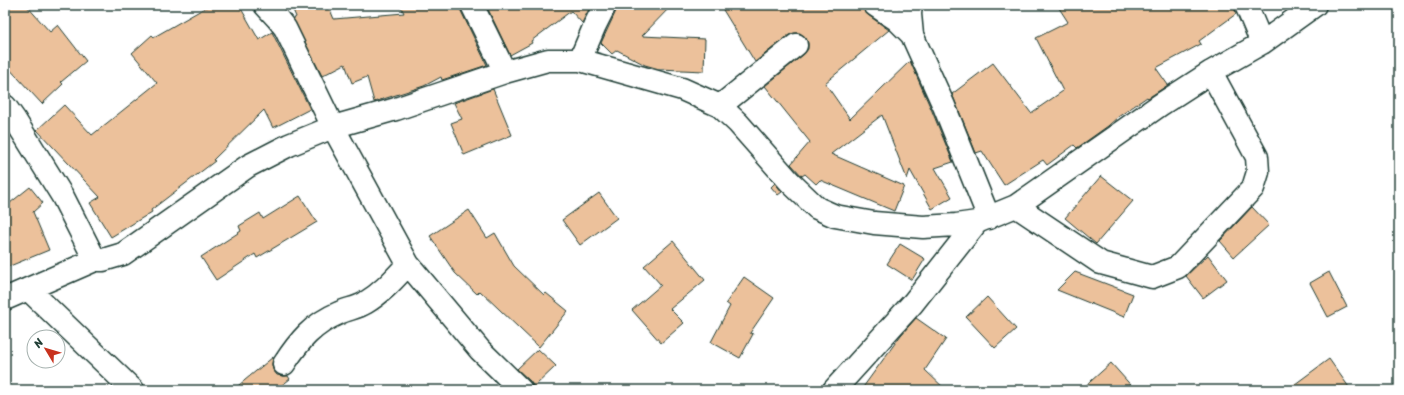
<svg xmlns="http://www.w3.org/2000/svg" width="1404" height="395" font-family="Sriracha,sans-serif">
  <rect width="100%" height="100%" fill="#fff"/>
  <filter id="ink" filterUnits="userSpaceOnUse"><feTurbulence type="fractalNoise" baseFrequency=".025" numOctaves="2"/><feDisplacementMap in="SourceGraphic" scale="8" xChannelSelector="R" yChannelSelector="G"/><feConvolveMatrix kernelMatrix="1 2 1 2 8 2 1 2 1" color-interpolation-filters="sRGB"/></filter>
  <g filter="url(#ink)">
    <path fill="#ecc19b" stroke="#1f3d34" d="M 5,5 L 26,5 L 50,32 L 58,25 L 86,61 L 61,82 L 63,84 L 42,104 L 5,64 Z
      M 210,5 L 239,5 L 259,40 L 272,32 L 310,109 L 273,128 L 264,110 L 213,160 L 215,161 L 151,210 L 152,212 L 111,237 L 90,203 L 100,197 L 37,130 L 64,105 L 92,135 L 157,83 L 132,53 L 152,35 L 154,37 Z
      M 291,5 L 328,5 L 334,19 L 404,13 L 400,5 L 460,5 L 461,11 L 487,65 L 442,80 L 441,77 L 424,86 L 374,102 L 367,77 L 352,83 L 345,64 L 322,76 L 293,19 L 296,17 Z
      M 486,5 L 591,5 L 582,23 L 571,11 L 531,41 L 532,43 L 510,55 Z
      M 617,5 L 672,5 L 642,36 L 705,39 L 704,71 L 659,69 L 645,65 L 617,50 L 612,54 L 601,43 L 616,11 Z
      M 720,5 L 863,5 L 864,11 L 868,15 L 889,30 L 825,83 L 850,119 L 910,61 L 932,111 L 953,162 L 935,168 L 952,197 L 932,209 L 910,170 L 907,179 L 882,115 L 831,154 L 904,186 L 894,211 L 820,180 L 816,184 L 805,174 L 802,176 L 791,164 L 810,142 L 765,86 L 804,54 L 808,49 L 808,43 L 806,38 L 800,33 L 794,33 L 789,35 L 755,62 Z
      M 1057,5 L 1234,5 L 1236,14 L 1199,41 L 1201,44 L 1156,68 L 1168,85 L 1148,98 L 1147,97 L 1118,117 L 1108,126 L 1077,148 L 1074,145 L 1047,165 L 1043,160 L 1004,185 L 982,151 L 976,153 L 952,94 L 993,63 L 1031,113 L 1063,91 L 1036,38 L 1068,22 Z
      M 493,89 L 512,135 L 464,155 L 451,123 L 462,119 L 454,103 Z
      M 1101,176 L 1133,201 L 1096,244 L 1065,218 Z
      M 775,183 L 782,192 L 778,195 L 771,187 Z
      M 30,187 L 43,203 L 33,212 L 49,250 L 5,268 L 5,207 Z
      M 599,193 L 617,218 L 580,245 L 562,220 Z
      M 300,196 L 317,222 L 257,258 L 255,254 L 216,280 L 201,257 L 241,231 L 239,226 L 260,213 L 263,219 Z
      M 1252,207 L 1269,225 L 1234,257 L 1220,241 Z
      M 469,210 L 487,238 L 495,233 L 514,266 L 544,295 L 546,293 L 568,311 L 539,347 L 480,291 L 477,294 L 455,273 L 430,236 Z
      M 673,241 L 705,280 L 670,309 L 684,323 L 661,343 L 632,310 L 661,285 L 644,266 Z
      M 900,244 L 925,259 L 912,280 L 887,264 Z
      M 1208,255 L 1227,280 L 1203,298 L 1186,276 Z
      M 1075,272 L 1133,294 L 1124,317 L 1057,290 Z
      M 1329,272 L 1347,307 L 1328,317 L 1310,283 Z
      M 744,277 L 774,298 L 750,333 L 753,334 L 740,358 L 711,342 L 730,306 L 726,303 Z
      M 987,297 L 1016,329 L 995,348 L 966,317 Z
      M 916,318 L 946,339 L 925,370 L 946,390 L 861,390 L 901,335 Z
      M 538,349 L 556,366 L 534,387 L 530,381 L 517,369 Z
      M 273,357 L 272,364 L 273,370 L 277,375 L 283,376 L 288,376 L 290,379 L 276,390 L 233,390 Z
      M 1329,359 L 1351,390 L 1287,390 Z
      M 1111,363 L 1135,390 L 1081,390 Z"/>
    <g fill="none" stroke-linecap="round" stroke-linejoin="round">
      <g stroke="#1f3d34" stroke-width="25">
        <path id="minor" d="M 265,5 L 277,18 L 285,28 L 333,127 L 408,264 L 480,350 L 521,390
          M 472,5 L 505,72
          M 875,5 L 896,19 L 912,35 L 944,106 L 989,218
          M 911,5 L 910,14 L 912,35
          M 1246,5 L 1262,43
          M 580,60 L 595,25 L 605,5
          M 5,106 L 15,120 L 63,197 L 95,260
          M 720,106 L 796,45
          M 1016,206 L 1101,263 L 1152,277 L 1178,267 L 1253,188 L 1258,172 L 1257,157 L 1211,72
          M 28,289 L 133,390
          M 5,299 L 95,260 L 103,260 L 123,254 L 248,166 L 289,145 L 333,127 L 396,109 L 505,72 L 548,60 L 580,60 L 682,89 L 720,106 L 738,123 L 790,182 L 817,208 L 835,216 L 874,223 L 923,227 L 956,225 L 977,222 L 1016,206 L 1160,105 L 1211,72 L 1262,43 L 1315,5
          M 284,364 C 299,341 313,324 339,313 C 347,309 357,308 365,303 C 382,293 394,279 408,264
          M 834,390 L 913,303 L 977,222"/>
      </g>
      <use href="#minor" stroke="#fff" stroke-width="22"/>
    </g>
  </g>
  <rect width="1404" height="395" fill="none" stroke="#fff" stroke-width="20"/>
  <rect x="10" y="10" width="1384" height="375" fill="none" stroke="#1f3d34" stroke-width="1.5" filter="url(#ink)"/>
  <g transform="translate(46 349) rotate(308)"><circle r="19" fill="#ffffff" stroke="#a5b1ae"/>
  <path d="M0-3L7 15L0 10L-7 15Z" fill="#c8321e"/>
  <text y="-6" font-size="11" font-weight="bold" text-anchor="middle" fill="#1f3d34">N</text>
  </g>
</svg>
